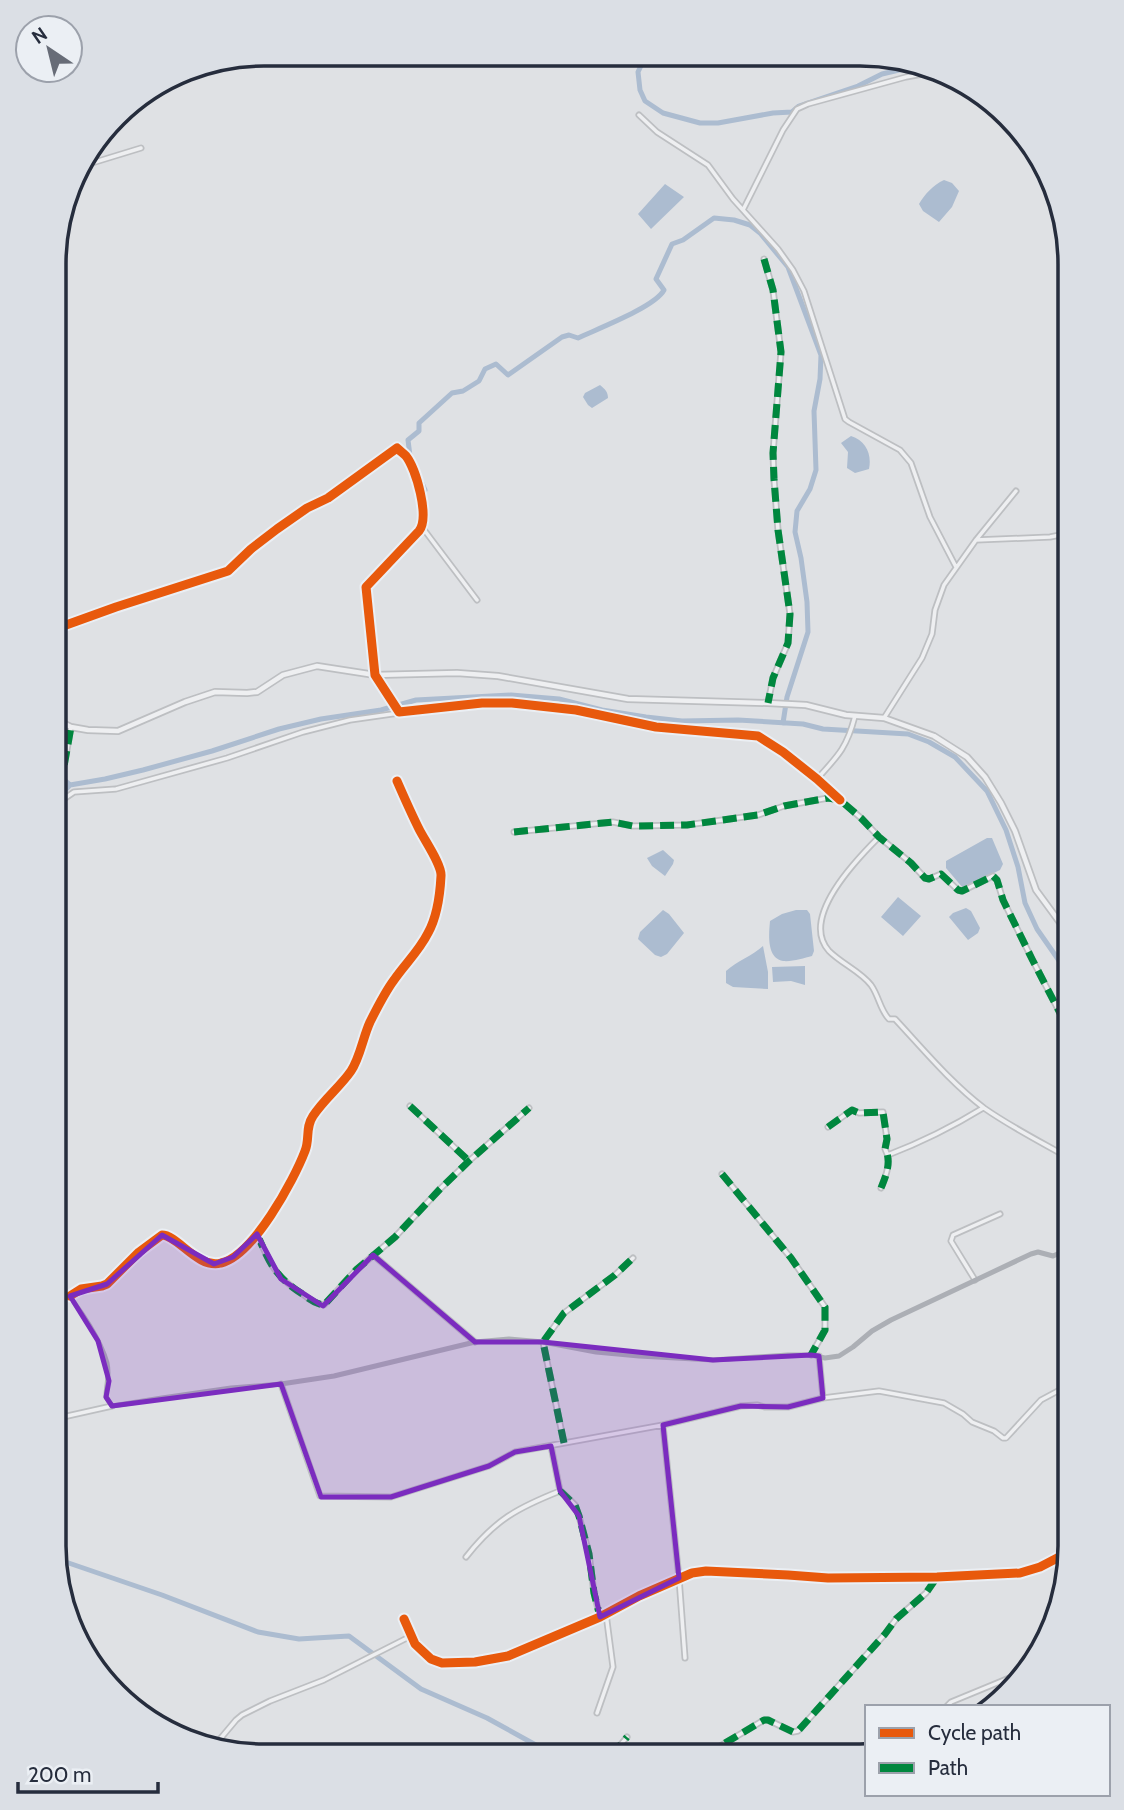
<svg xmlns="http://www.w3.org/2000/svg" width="1124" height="1810" font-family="Cabin,sans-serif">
  <rect width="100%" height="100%" fill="#dfe1e4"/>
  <path fill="#acbcd0" d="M 944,180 L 952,183 L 959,191 L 952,207 L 939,222 L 923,211 L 919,204 C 925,194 933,185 944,180 Z
    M 665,184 L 684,197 L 651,229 L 638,214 Z
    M 600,385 C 605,389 608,392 608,398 L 592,408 L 588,405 L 583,397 L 585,393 Z
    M 851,436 C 866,441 872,454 869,469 L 855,473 L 847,468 L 848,452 L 841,443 Z
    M 987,838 L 992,838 L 1003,864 L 1000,870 L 963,888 L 946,868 L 946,861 Z
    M 663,850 L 674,860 L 673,864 L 665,876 L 652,866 L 647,858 Z
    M 898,897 L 921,916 L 903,936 L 881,917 Z
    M 966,908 L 971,911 L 980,928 L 978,933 L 968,940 L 949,917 L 953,913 Z
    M 663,910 L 669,914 L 684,933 L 667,954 L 661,957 L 655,955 L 638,939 L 640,932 Z
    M 796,910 L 807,910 L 810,914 L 814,951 L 812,956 C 804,958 792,962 783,961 C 766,958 769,933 770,921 L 782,914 Z
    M 763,946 L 768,972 L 768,989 L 733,987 L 726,983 L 726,971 C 737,961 752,956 763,946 Z
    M 805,966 L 805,985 L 791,981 L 773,982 L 772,967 Z"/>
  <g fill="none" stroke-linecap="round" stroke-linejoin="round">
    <path stroke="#acbcd0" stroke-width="5" d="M 646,55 L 638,72 L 640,90 L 645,101 L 663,113 L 700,123 L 718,123 L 773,113 L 792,112 L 799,106 L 858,86 L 882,74 L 912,67
      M 425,490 L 410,456 L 408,440 L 419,431 L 419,423 L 452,393 L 463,391 L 479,381 L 485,369 L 496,364 L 508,375 L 562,337 L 569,335 L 578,338 C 597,329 655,307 664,290 L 656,279 L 672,244 L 683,240 L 714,218 L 734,220 L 750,225 L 760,233 L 788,267 L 821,355 L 820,379 L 814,411 L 816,470 L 810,489 L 797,511 L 795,532 L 801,558 L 807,602 L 808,632 L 787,697 L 783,723
      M 55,772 L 70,785
      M 55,801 L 70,785 L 105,779 L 143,770 L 212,751 L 279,729 L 321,719 L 381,710 L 416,700 L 511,695 L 559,699 L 602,710 L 646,717 L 682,721 L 738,720 L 803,724 L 823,729 L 908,734 L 929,742 L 955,757 L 987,791 L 1006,830 L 1018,867 L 1025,903 L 1037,929 L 1069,975
      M 57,1559 L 162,1595 L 258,1632 L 299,1639 L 349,1636 L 421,1689 L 487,1718 L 554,1755"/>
    <g stroke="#bdbfc2" stroke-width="7">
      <path id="minor" d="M 639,115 L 657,132 L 708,165 L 733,199 L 778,249 L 793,270 L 804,291 L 845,419 L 849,422 L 900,450 L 911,463 L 930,517 L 956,567
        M 79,167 L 141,148
        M 743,210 L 783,130 L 797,109 L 808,104 L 906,77 L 928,73
        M 764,259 L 773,290 L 781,352 L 773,453 L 774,479 L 778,530 L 790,614 L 788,643 L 773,678 L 768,703
        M 422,527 L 477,600
        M 976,540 L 1050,537 L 1070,533
        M 55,629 L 116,607 L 228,571 L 251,549 L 277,529 L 307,508 L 328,498 L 397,448 C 400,451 403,453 406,456 C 416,469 430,517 419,531 L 366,587 L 375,675 L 399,712 L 482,703 L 512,703 L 576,710 L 656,727 L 758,736 L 783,752 L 817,779 L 840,800
        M 884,718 L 922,658 L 932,634 L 935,610 L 944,585 L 976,540 L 1016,491
        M 817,779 C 839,755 847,747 855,716
        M 55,783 L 63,772 L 71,727
        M 55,805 L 74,792 L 116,789 L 227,758 L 303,732 L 350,720 L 399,713
        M 514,832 L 613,822 L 633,826 L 687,825 L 758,815 L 784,806 L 828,798 L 840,800 L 861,818 L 879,837 L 911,863 L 925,878 L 929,879 L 941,874 L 958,890 L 962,891 L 993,876 L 997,880 L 1003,900 L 1032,959 L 1062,1017 L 1069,1024
        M 879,837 C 857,859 799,918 829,951 C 842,964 860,971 871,985 C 879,996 880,1010 889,1019 L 895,1019 C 923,1049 951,1083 984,1108 C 1011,1127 1041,1142 1069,1158
        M 410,1106 L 469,1161
        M 828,1127 L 852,1110 L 859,1113 L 883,1112 L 887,1139 L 885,1149 C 892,1161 886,1176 881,1188
        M 888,1155 C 922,1142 952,1127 983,1108
        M 722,1174 L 791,1258 L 825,1307 L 825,1330 L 811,1355
        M 257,1234 C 270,1264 275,1277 304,1295 C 310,1300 316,1304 324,1305 L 356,1270 L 395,1237 L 440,1189 L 469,1161 L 529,1108
        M 373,1255 L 475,1342
        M 975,1280 L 951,1241 L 953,1235 L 1000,1214
        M 70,1296 L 81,1289 L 102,1286 L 107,1284 L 139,1252 L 162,1235 C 178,1235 197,1269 221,1263 C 253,1256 294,1180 305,1151 C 310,1139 305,1128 313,1116 C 324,1099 340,1087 351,1071 C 360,1058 363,1037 370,1022 C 377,1008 385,992 394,980 C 405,964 419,951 428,933 C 437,917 440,895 441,876 C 442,865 425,841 419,829 C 411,813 404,797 397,781
        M 281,1384 L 320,1496 L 391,1497 L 489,1466 L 515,1452 L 663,1425 L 741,1406 L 757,1405 L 765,1407 L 788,1407 L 823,1398 L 819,1356
        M 823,1398 L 879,1391 L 944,1403 L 963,1414 L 972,1422 L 994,1431 L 1003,1438 L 1006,1438 L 1041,1400 L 1069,1385
        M 54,1419 L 112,1406
        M 663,1425 L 679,1578 L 685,1658
        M 564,1443 L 543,1342 L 564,1313 L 615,1275 L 633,1258
        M 561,1491 L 575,1505 L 579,1516 L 589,1554 L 594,1593 L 600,1617
        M 466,1557 C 495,1520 517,1508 560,1491 L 551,1446
        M 1068,1567 L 1065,1554 L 1069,1531
        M 404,1619 L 415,1644 L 431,1659 L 442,1663 L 475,1662 L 508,1656 L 600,1617 L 639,1596 L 692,1573 L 706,1571 L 788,1575 L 828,1578 L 937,1577 L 1020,1573 L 1040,1567 L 1065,1554
        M 946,1707 L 951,1702 L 1014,1676 L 1027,1673
        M 597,1713 L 613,1667 L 606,1614
        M 215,1745 L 236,1720 L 242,1715 L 270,1701 L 324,1680 L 411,1636
        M 612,1755 L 627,1737
        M 708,1755 L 710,1752 L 764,1720 L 768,1720 L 793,1732 L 798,1731 L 885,1634 L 896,1619 L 926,1593 L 937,1577"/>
    </g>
    <g stroke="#bdbfc2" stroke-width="8">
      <path id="tertiary" d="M 55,719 L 71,727 L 88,730 L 118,731 L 185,702 L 215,692 L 247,693 L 257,692 L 283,675 L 317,666 L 375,675 L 457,673 L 498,676 L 628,699 L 768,703 L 806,705 L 846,715 L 884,718 L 934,736 L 967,757 L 985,777 L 1001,803 L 1015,831 L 1036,890 L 1069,935"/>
    </g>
    <use href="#minor" stroke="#eeeff1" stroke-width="3.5"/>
    <use href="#tertiary" stroke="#eeeff1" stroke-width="4.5"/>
    <path stroke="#acafb5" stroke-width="5" d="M 55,1278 C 74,1301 99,1334 107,1363 C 110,1376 106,1385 106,1397 L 112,1406 L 162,1398 L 231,1388 L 281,1384 L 334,1376 L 475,1342 L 509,1339 L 543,1342 L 596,1352 L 639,1356 L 713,1360 L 788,1355 L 811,1355 L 825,1358 L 839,1356 L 853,1347 L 872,1331 L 891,1320 L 1031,1254 L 1038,1252 L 1053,1256 L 1069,1249"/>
    <path stroke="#00873e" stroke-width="7" stroke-dasharray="14 7" stroke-linecap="butt" d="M 764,259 L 773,290 L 781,352 L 773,453 L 774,479 L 778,530 L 790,614 L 788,643 L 773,678 L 768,703
      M 55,783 L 63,772 L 71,727
      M 514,832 L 613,822 L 633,826 L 687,825 L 758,815 L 784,806 L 828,798 L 840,800 L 861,818 L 879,837 L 911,863 L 925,878 L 929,879 L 941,874 L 958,890 L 962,891 L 993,876 L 997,880 L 1003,900 L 1032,959 L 1062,1017 L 1069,1024
      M 410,1106 L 469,1161
      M 828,1127 L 852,1110 L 859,1113 L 883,1112 L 887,1139 L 885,1149 C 892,1161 886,1176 881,1188
      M 722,1174 L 791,1258 L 825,1307 L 825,1330 L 811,1355
      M 257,1234 C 270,1264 275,1277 304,1295 C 310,1300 316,1304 324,1305 L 356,1270 L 395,1237 L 440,1189 L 469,1161 L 529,1108
      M 564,1443 L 543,1342 L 564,1313 L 615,1275 L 633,1258
      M 560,1491 L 575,1505 L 579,1516 L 589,1554 L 594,1593 L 600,1617
      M 612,1755 L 627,1737
      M 708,1755 L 710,1752 L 764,1720 L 768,1720 L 793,1732 L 798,1731 L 885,1634 L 896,1619 L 926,1593 L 937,1577"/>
    <g stroke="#ebeff4" stroke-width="13">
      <path id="cycleway" d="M 55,629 L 116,607 L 228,571 L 251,549 L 277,529 L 307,508 L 328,498 L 397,448 C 400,451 403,453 406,456 C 416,469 430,517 419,531 L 366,587 L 375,675 L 399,712 L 482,703 L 512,703 L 576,710 L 656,727 L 758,736 L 783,752 L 817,779 L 840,800
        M 70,1296 L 81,1289 L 102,1286 L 107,1284 L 139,1252 L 162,1235 C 178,1235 197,1269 221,1263 C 253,1256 294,1180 305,1151 C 310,1139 305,1128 313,1116 C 324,1099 340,1087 351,1071 C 360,1058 363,1037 370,1022 C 377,1008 385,992 394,980 C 405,964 419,951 428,933 C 437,917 440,895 441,876 C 442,865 425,841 419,829 C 411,813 404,797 397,781
        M 404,1619 L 415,1644 L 431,1659 L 442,1663 L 475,1662 L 508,1656 L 600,1617 L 639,1596 L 692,1573 L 706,1571 L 788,1575 L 828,1578 L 937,1577 L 1020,1573 L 1040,1567 L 1065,1554"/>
    </g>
    <use href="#cycleway" stroke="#e8590c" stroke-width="9"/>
  </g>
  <path fill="#7b2cbf" fill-opacity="0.2" stroke="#7b2cbf" stroke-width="5" stroke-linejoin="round" d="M 257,1234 L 281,1279 L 323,1306 L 373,1255 L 475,1342 L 543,1342 L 713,1360 L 811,1355 L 819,1356 L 823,1398 L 788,1407 L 741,1406 L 663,1425 L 679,1578 L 600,1617 L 579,1516 L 560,1491 L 551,1446 L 515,1452 L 489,1466 L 391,1497 L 321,1497 L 281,1384 L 112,1406 L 106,1397 L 109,1381 L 98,1341 L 70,1296 L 107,1284 L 162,1235 L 214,1264 L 233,1257 Z"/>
  <path d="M0 0H1124V1810H0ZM264 66H860A198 198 0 0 1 1058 264V1546A198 198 0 0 1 860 1744H264A198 198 0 0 1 66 1546V264A198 198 0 0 1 264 66Z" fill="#dbdfe5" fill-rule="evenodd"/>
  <path fill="none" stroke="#262d3d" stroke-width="3.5" d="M264 66H860A198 198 0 0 1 1058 264V1546A198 198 0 0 1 860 1744H264A198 198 0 0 1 66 1546V264A198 198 0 0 1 264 66Z"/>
  <rect x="865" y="1705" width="245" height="91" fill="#ebeff4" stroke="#9ca1ab" stroke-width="2"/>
  <rect x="879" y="1728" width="35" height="10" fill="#e8590c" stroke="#9ca1ab" stroke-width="2"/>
  <text x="928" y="1740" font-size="21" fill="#262d3d">Cycle path</text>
  <rect x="879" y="1763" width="35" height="10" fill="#00873e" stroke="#9ca1ab" stroke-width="2"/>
  <text x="928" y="1775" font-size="21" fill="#262d3d">Path</text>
  <g transform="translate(49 49) rotate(325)"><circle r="33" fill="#ebeff4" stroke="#9ca1ab" stroke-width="2"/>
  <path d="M0-5L12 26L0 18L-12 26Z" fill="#676c77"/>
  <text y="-10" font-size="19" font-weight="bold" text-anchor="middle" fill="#262d3d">N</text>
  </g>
  <path d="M18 1782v10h140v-10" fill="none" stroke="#262d3d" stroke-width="3.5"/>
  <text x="28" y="1782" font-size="21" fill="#262d3d" stroke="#ebeff4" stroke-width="5" paint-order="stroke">200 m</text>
</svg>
